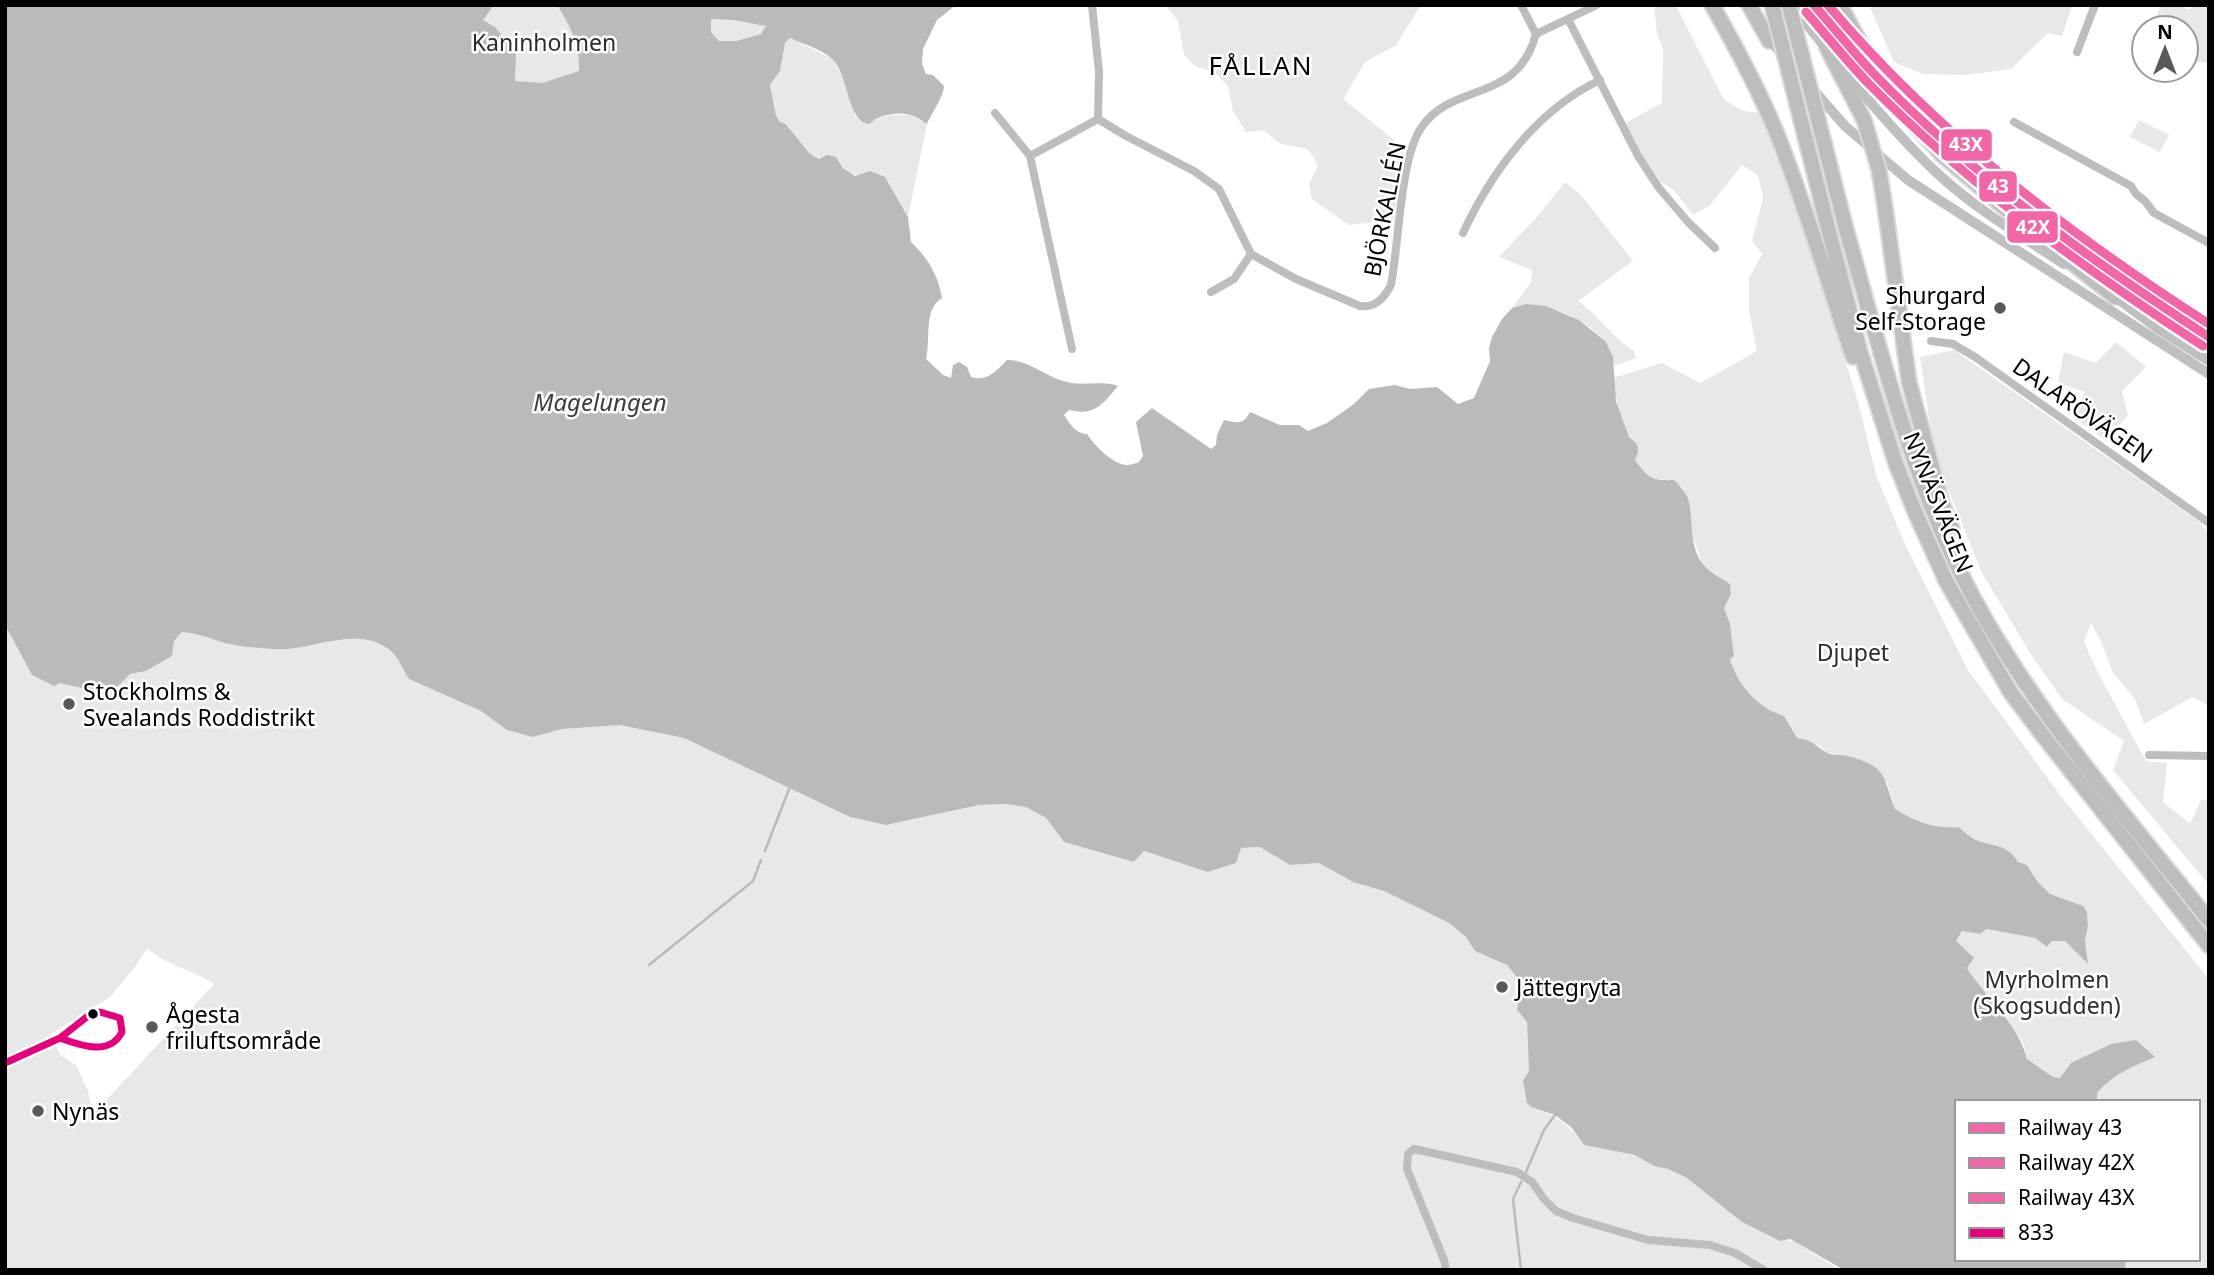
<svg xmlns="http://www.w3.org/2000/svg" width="2214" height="1275" font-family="'Noto Sans',sans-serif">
  <rect width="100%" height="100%" fill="#fff"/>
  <path fill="#e8e8e8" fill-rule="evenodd" d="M 494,5 L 557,5 C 571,27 580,45 579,72 L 542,83 L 515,82 L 482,20 Z
    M 1165,5 L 1418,5 L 1419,8 L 1396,45 L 1365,62 L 1343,99 L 1403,147 L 1394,220 L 1349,225 L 1312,199 L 1309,184 L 1318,166 C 1308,143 1303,149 1282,144 C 1276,142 1269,135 1264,130 L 1246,132 L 1233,111 L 1228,86 L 1214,72 L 1195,66 L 1184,55 L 1178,21 Z
    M 1654,5 L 1676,6 L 1723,98 C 1734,107 1746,115 1760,111 L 1777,147 L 1826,295 L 1861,413 L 1876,475 L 1904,542 L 1968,670 L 2063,799 L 2209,979 L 2209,1270 L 2125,1270 L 2126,1259 L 2198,1259 L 2198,1102 L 2097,1102 L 2097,1093 C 2112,1075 2133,1066 2154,1057 L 2136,1041 L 2060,1078 L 2053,1077 L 2027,1059 L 2024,1045 L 2003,1011 L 1979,986 L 1967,967 L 1956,941 L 1962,931 L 1980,934 L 1987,929 L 2035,938 L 2047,947 L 2052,941 L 2065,941 L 2088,962 L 2085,941 L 2088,926 L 2087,912 L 2083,906 L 2050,894 L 2037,881 L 2027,865 L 2018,862 C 2006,841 1988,847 1972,838 C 1968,835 1963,831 1959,827 C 1934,829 1916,822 1895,809 L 1887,782 L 1846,756 L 1826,752 L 1819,745 L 1797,738 L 1784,716 C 1757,708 1738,686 1730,659 L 1734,656 L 1730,624 L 1724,608 L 1731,594 L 1730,584 L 1703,565 L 1691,532 L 1688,498 L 1674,480 C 1652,481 1648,478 1635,460 L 1638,452 C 1623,428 1616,405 1613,378 L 1662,363 L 1700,383 L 1757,351 L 1749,310 L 1749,278 L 1762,254 L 1752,241 L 1763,198 L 1758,175 L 1742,165 L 1709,206 L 1693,215 L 1674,190 L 1661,182 L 1641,154 L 1625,123 L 1662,103 L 1663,50 L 1657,33 Z
    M 1869,5 L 2072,5 L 2062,36 L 2048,33 L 2011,69 L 1966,75 L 1923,74 L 1894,62 Z
    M 2165,5 L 2183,5 L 2188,10 L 2197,5 L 2209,5 L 2209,63 L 2186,61 L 2186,28 L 2152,28 L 2160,8 Z
    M 711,19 L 733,20 L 766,26 L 762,34 L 736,41 L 719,41 L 711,32 Z
    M 790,38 L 833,59 L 842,76 L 856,117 L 874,120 L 889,115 L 911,115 L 927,124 L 908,217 L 885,177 C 860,176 850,179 836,157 L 819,159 L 810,154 L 787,124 L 780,122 L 776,116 L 770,85 L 780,71 L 785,43 Z
    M 2139,120 L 2169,135 L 2160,152 L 2130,137 Z
    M 1565,182 L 1581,195 L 1633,261 L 1578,301 C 1599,316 1613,338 1634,351 L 1636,358 L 1613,366 C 1613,326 1545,297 1512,308 L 1531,282 L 1532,270 L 1499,257 L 1537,217 Z
    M 2116,342 L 2146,367 L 2122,391 L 2128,415 L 2106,441 L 2072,416 L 2085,392 L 2058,383 L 2064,352 L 2096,363 Z
    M 1954,350 L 2201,523 L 2209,534 L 2209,706 L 2192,697 L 2144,724 L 2135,699 L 2113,673 L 2101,641 L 2091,623 L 2084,642 L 2099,675 L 2146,761 L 2167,763 L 2163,802 L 2190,824 L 2201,800 L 2209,800 L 2209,885 L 2113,770 L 2124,741 L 2062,699 L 2032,656 L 1982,573 L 1935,457 L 1920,357 Z
    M 5,625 L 32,675 L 90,690 L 115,689 L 130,674 L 146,671 L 172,656 L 174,641 L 181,632 C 196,633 209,639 223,642 C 239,645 256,648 272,649 C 310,653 358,622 392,652 C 399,658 403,671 409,679 L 481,711 L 507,730 L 533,737 L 562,729 L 620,725 L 684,738 L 850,817 L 886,825 L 979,805 L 1005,804 L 1026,807 L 1046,818 L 1064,842 L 1134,862 L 1143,851 L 1207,872 L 1241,848 L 1260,847 L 1290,865 L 1319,863 L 1353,882 L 1384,891 L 1449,923 L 1466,937 L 1475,951 L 1507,965 L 1516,976 L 1521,988 L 1517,1010 L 1527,1022 L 1531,1107 C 1557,1116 1567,1122 1584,1145 L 1635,1155 L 1654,1166 L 1668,1169 L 1687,1178 L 1730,1211 L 1775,1238 L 1795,1242 L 1840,1270 L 5,1270 ZM 147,948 C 165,965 194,970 214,984 L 99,1108 L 92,1112 L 88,1091 L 76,1065 L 60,1055 L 51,1034 L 110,997 L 135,967 Z"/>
  <path fill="#bababa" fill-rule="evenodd" d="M 5,5 L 494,5 L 483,20 L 496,28 L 516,54 L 515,81 L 542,83 L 579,71 C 580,45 571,27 557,5 L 956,5 L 937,20 L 923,49 L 922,64 L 926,74 L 933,75 L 944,86 C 944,96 931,114 927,124 C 922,121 916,116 910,115 C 898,111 878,115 869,124 C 846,121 849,72 831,58 C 821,49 803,44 790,38 L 785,43 L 780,71 L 770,85 L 776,116 L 780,122 L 786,124 L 810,154 L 819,159 L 827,155 L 836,157 L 843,168 L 855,176 L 870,171 L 885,177 L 908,217 L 911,242 C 928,258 938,275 942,298 C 923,309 931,340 926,359 L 943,375 L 951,378 L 953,365 L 959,362 L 967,367 L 971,377 C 988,382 996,371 1007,360 C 1028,360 1044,375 1063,381 C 1081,387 1100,380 1118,386 C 1102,405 1095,416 1069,410 L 1064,415 C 1070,424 1076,434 1087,434 C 1094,445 1113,465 1127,465 C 1131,465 1134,463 1138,463 L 1143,456 L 1136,422 L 1152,408 L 1211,449 L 1216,445 L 1217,435 L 1224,420 C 1238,423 1243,425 1250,412 L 1280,425 L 1299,425 L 1308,431 L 1327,423 L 1354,404 L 1369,389 L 1395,385 L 1410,389 L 1437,387 L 1458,404 L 1474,398 L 1490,361 L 1489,348 L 1492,337 L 1502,319 L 1512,308 L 1526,304 L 1546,306 L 1579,320 L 1606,342 L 1613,357 L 1616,401 L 1629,437 L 1637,444 L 1638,452 L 1635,460 C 1648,478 1652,481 1674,480 C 1679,485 1685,492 1688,498 C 1694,519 1688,545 1703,564 C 1709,572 1722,578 1730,584 L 1731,594 L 1724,608 L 1730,624 L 1734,656 L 1730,659 C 1738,686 1758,708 1784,716 L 1797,738 C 1813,740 1814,745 1826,752 C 1832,756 1841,754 1848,756 C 1888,767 1882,775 1895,809 C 1916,822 1934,829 1959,827 C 1963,831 1968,835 1972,838 C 1987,847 2006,841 2018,862 L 2027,865 L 2037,881 L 2050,894 L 2083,906 L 2087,912 L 2088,926 L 2085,941 L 2088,964 L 2065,941 L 2052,941 L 2047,947 L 2035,938 L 1987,929 L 1980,934 L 1962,931 L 1956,941 L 1974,958 L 1967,968 C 1987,1000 2017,1021 2027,1059 L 2053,1077 L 2060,1078 L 2071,1063 L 2111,1044 L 2136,1040 L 2155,1057 C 2133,1066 2112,1075 2097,1093 L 2097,1102 L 1957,1102 L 1957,1259 L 2126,1259 L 2125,1270 L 1844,1270 L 1790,1239 L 1780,1241 L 1742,1222 L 1687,1178 L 1668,1169 L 1654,1166 L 1635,1155 L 1584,1145 L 1571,1127 L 1555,1115 L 1531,1107 L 1527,1103 L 1523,1081 L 1529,1071 L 1527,1022 L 1517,1010 L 1521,988 L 1516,976 L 1507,965 L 1475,951 L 1466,937 L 1449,923 L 1384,891 L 1353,882 L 1319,863 L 1290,865 L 1260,847 L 1241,848 L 1236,863 L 1207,872 L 1144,851 L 1134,862 L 1064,842 L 1046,818 L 1026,807 L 1005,804 L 979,805 L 886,825 L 850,817 L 684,738 L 620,725 L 562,729 L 533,737 L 507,730 L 481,711 L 409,679 C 403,671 399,658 392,652 C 358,622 310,653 272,649 C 254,648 235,646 218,641 C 206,637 195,633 182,632 L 174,641 L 172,656 L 146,671 L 130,674 L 115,689 L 90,690 L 60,683 L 54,686 L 32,675 L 5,625 ZM 711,19 L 733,20 L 766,26 L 761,34 L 736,41 L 719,41 L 711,32 Z"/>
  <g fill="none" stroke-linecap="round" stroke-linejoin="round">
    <path stroke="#bababa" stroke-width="2.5" d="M 765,851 L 789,789
      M 649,965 L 753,881 L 761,860
      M 1526,1172 L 1544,1130 L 1555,1115
      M 1521,1182 L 1513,1199 L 1521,1270"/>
    <g stroke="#dbdbdb" stroke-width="18">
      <path id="highway" d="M 1712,5 C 1736,47 1759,90 1777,134 C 1806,207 1828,283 1853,357
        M 1749,5 L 1769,41
        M 1840,5 L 1876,72 L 1908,118 L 1942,155 L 2027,227 L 2115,297
        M 1827,48 L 1864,120
        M 1885,207 L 1909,382 L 1941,500 L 1952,529
        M 1846,229 C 1884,362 1916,502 1987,622 C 2049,729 2132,824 2209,920
        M 1829,232 L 1860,351 L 1896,464 L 1915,512 L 1947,583 L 2011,693 L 2044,737 L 2209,946"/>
    </g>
    <path stroke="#bdbdbd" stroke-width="8" d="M 1092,5 L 1099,72 L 1098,119 L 1126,136 L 1194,171 L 1219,189 L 1251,254 L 1296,279 L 1360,306 C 1376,308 1384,298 1391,285 C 1399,244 1400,159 1421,128 C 1453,80 1517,105 1536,34
      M 1521,5 L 1536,34
      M 1568,19 L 1638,156 L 1659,188 L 1688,222 L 1715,248
      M 1536,34 L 1597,5
      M 2077,52 L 2095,5
      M 995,113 L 1030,156 L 1072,349
      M 2014,122 L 2131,186 L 2136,194 L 2145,201 L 2154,213 L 2209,243
      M 1030,156 L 1098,119
      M 1463,233 C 1492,171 1537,110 1600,80
      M 1211,292 L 1234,279 L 1251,254
      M 1931,341 L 1953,344 L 1975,357 L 2209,523
      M 2149,755 L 2209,756
      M 5,1063 L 60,1038 L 88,1016
      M 1446,1270 L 1444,1260 L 1407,1169 L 1408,1154 L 1414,1149 L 1517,1172 L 1532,1182 L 1544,1199 L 1556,1211 L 1573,1218 L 1648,1240 L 1710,1245 L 1735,1253 L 1764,1270"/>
    <path stroke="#bfbfbf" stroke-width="10" d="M 1791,5 C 1838,62 1885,125 1938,174 C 1976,209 2021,236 2064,264
      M 1766,36 L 1845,126 L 1908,180 L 2209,374
      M 2110,293 L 2157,328 L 2209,361"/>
    <use href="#highway" stroke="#bdbdbd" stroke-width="14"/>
    <g stroke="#dbdbdb" stroke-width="18" stroke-linecap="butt">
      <path id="highway-bridge" d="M 1772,5 L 1829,232
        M 1789,5 L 1846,229
        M 1864,120 L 1879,170 L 1885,207"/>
    </g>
    <use href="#highway-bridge" stroke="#bdbdbd" stroke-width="14"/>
    <g stroke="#fff" stroke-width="12">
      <path id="bus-1" d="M 100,1012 L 120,1018 L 122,1032 C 109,1057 80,1045 60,1038 L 88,1016 Z
        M 5,1063 L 60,1038"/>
    </g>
    <use href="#bus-1" stroke="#e5007d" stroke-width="7"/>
    <g stroke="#fff" stroke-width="14">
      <path id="rail-1" d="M 1814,5 C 1834,28 1853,52 1874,74 C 1973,176 2090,260 2209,337"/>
    </g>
    <g stroke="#fff" stroke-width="14">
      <path id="rail-2" d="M 1806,12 C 1827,36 1847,61 1869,84 C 1969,185 2084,269 2203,346"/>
    </g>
    <g stroke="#fff" stroke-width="14">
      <path id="rail-3" d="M 1828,5 C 1936,133 2069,234 2209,324"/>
    </g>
    <use href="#rail-1" stroke="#f166a7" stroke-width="9"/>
    <use href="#rail-2" stroke="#f166a7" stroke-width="9"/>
    <use href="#rail-3" stroke="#f166a7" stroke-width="9"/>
  </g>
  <g fill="#595959" stroke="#fff" stroke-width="2.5">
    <circle cx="2000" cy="308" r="7"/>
    <circle cx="69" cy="704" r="7"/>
    <circle cx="1502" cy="987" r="7"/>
    <circle cx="152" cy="1027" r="7"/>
    <circle cx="38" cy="1111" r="7"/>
  </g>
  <circle fill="#000" stroke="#fff" stroke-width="2.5" cx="93" cy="1014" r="6"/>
  <g text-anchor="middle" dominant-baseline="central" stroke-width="5" stroke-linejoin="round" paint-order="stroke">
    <g font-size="23" fill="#2c2c2c" stroke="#fff">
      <text x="544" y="42">Kaninholmen</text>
      <text x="1853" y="652">Djupet</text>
      <text x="2047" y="979">Myrholmen<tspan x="2047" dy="26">(Skogsudden)</tspan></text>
    </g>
    <g font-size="23" fill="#000" stroke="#fff">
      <text transform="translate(1384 209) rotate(-79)">BJÖRKALLÉN</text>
      <text transform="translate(2083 410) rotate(35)">DALARÖVÄGEN</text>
      <text transform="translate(1939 502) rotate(68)">NYNÄSVÄGEN</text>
    </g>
    <g font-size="23" fill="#000" stroke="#fff" text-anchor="start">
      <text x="1986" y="295" text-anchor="end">Shurgard<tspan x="1986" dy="26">Self-Storage</tspan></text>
      <text x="83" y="691">Stockholms &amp;<tspan x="83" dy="26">Svealands Roddistrikt</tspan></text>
      <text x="1516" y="987">Jättegryta</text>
      <text x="166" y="1014">Ågesta<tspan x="166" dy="26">friluftsområde</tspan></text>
      <text x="52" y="1111">Nynäs</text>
    </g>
    <g font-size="24" font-style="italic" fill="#3d3d3d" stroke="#fff">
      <text x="600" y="401">Magelungen</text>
    </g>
    <g font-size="26" letter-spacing="2" fill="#000" stroke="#fff">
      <text x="1261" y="65">FÅLLAN</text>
    </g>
  </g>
  <g stroke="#fff" stroke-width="2.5">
    <rect x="1940" y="128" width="53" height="34" rx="7" fill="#f166a7"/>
    <rect x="1978" y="170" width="40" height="33" rx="7" fill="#f166a7"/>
    <rect x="2006" y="210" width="53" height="34" rx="7" fill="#f166a7"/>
  </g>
  <g font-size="19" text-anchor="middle" font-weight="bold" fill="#fff">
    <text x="1966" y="151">43X</text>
    <text x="1998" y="193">43</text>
    <text x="2033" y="234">42X</text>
  </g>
  <rect width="2214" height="1275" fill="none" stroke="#000000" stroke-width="14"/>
  <rect x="1955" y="1100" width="245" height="161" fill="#ffffff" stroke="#999999" stroke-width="2"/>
  <rect x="1969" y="1123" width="35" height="10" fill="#f166a7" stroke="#999999" stroke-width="2"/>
  <text x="2018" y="1135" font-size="21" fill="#000000">Railway 43</text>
  <rect x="1969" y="1158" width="35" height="10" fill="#f166a7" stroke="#999999" stroke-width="2"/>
  <text x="2018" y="1170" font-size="21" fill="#000000">Railway 42X</text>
  <rect x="1969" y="1193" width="35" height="10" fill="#f166a7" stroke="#999999" stroke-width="2"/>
  <text x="2018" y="1205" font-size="21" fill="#000000">Railway 43X</text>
  <rect x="1969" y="1228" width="35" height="10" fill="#e5007d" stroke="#999999" stroke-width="2"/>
  <text x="2018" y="1240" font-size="21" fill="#000000">833</text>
  <g transform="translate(2165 49)"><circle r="33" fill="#ffffff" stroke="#999999" stroke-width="2"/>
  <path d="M0-5L12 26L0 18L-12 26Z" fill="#595959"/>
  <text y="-10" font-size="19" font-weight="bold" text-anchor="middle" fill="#000000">N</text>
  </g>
</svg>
